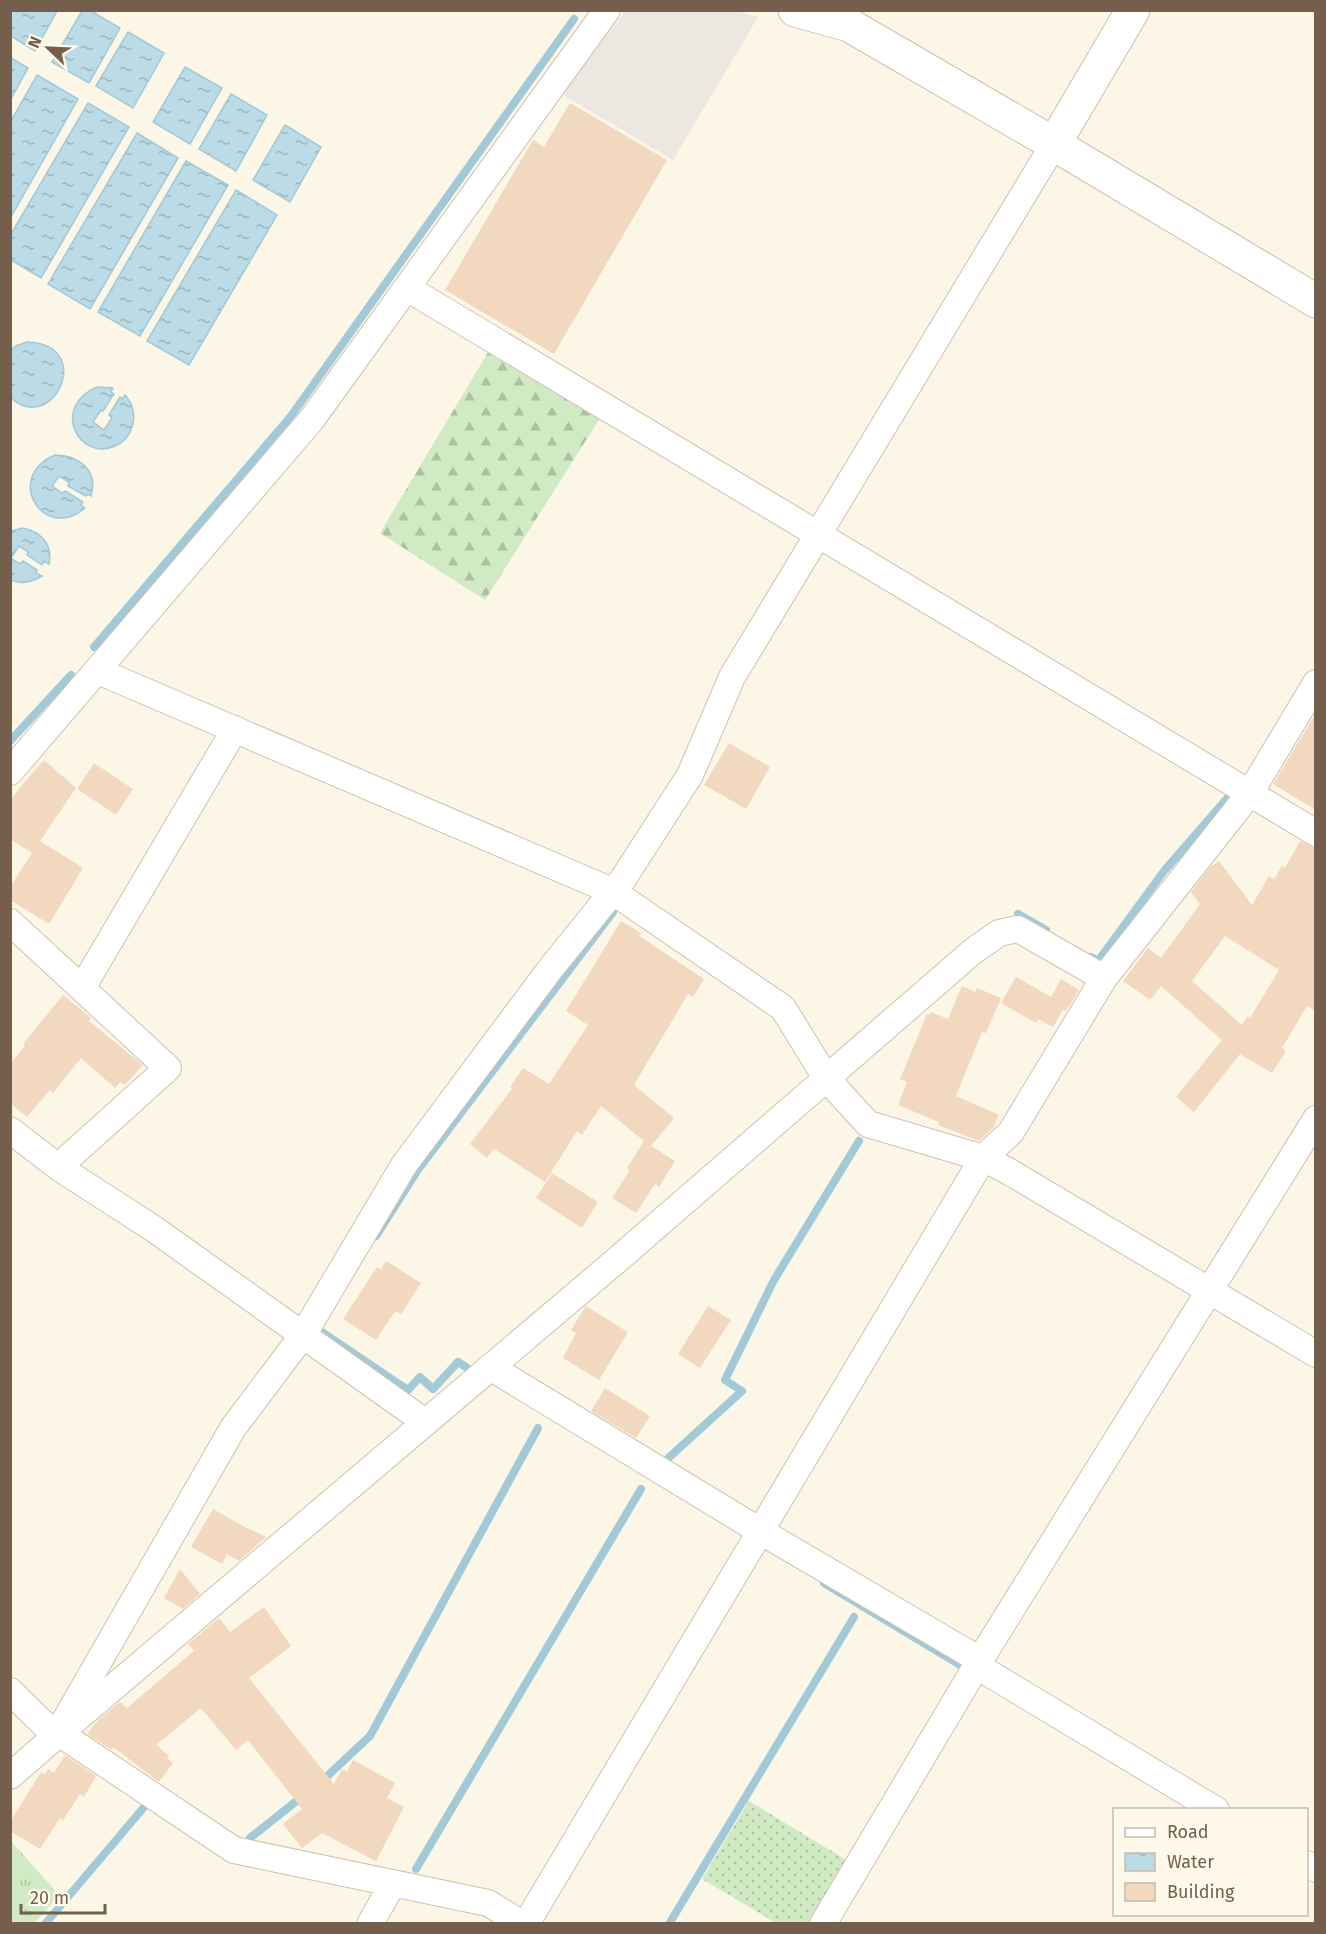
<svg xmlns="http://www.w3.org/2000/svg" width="1326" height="1934" font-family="'Fira Sans',sans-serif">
  <defs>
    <pattern id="grass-dots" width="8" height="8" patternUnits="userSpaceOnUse" patternTransform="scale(1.5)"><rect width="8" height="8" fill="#d0eac4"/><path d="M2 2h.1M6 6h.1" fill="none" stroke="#adc1a1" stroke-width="1.8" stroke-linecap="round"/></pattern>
    <pattern id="forest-firs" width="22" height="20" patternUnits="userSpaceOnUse" patternTransform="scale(1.5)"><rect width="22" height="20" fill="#d0eac4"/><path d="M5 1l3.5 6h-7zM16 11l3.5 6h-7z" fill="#adc1a1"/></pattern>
    <pattern id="park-tufts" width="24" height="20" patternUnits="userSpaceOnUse" patternTransform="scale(1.5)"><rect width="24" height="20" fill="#d0eac4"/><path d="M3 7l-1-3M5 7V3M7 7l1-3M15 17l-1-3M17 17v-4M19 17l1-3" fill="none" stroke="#adc1a1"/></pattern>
    <pattern id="water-ripples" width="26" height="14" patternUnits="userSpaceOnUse" patternTransform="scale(1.5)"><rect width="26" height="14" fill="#bbdbe6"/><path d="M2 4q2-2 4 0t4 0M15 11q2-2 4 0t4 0" fill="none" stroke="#9db5bc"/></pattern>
  </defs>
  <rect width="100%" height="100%" fill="#fcf6e6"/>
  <path fill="#ece7e0" d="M 625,11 L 736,11 L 758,17 L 673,160 L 562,94 Z"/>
  <path fill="url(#grass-dots)" d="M 749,1801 L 853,1864 L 817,1923 L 776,1923 L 702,1879 Z"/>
  <path fill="url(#forest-firs)" d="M 490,349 L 602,415 L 485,600 L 380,533 Z"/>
  <path fill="url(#park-tufts)" d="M 11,1841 L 59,1895 L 35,1923 L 11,1923 Z"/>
  <path fill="url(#water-ripples)" stroke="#a1c9d7" stroke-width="1.5" d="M 11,10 L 57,11 L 35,51 L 11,36 Z
    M 82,11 L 91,11 L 120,28 L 89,83 L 52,62 Z
    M 128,32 L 164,53 L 133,108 L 96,86 Z
    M 11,58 L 28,68 L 11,99 Z
    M 185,67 L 222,88 L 190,144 L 153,122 Z
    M 37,75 L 78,99 L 11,217 L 11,121 Z
    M 231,94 L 267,115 L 236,171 L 199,149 Z
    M 88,103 L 129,127 L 41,278 L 11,260 L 11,234 Z
    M 285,125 L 321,147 L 290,202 L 253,180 Z
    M 137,133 L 178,158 L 90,309 L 48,284 Z
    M 186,161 L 228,185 L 140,336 L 98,312 Z
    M 236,190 L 277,215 L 189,365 L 147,341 Z
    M 27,342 C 96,344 54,436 11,398 L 11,350 L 16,346 Z
    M 97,387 L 113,388 L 111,392 L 114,394 L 103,411 L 101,410 L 93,422 L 104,430 L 112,418 L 109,415 L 120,397 L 122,399 L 125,395 C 134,405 136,418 131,430 C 128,438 122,443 115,446 C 79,462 50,407 97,387 Z
    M 55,455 C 78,455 99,470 91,496 L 88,494 L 86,496 L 68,486 L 69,482 L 59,476 L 52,486 L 62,493 L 65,491 L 83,502 L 81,505 L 85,508 C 45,543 2,478 55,455 Z
    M 23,528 C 41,532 53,544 49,564 L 44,561 L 42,565 L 27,555 L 28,552 L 19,546 L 11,558 L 20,564 L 23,561 L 37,570 L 36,573 L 42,576 C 32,582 22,585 11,580 L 11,531 Z"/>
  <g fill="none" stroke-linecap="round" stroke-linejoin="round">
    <path stroke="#a1c9d7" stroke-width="8" d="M 94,647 L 291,416 L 574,19
      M 10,741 L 71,675
      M 1018,914 L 1046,930
      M 1091,957 L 1098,961 L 1164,871 L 1231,794
      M 376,1236 L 417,1171 L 613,912
      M 322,1332 L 408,1390 L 420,1377 L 433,1389 L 458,1362 L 466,1367
      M 664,1462 L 742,1391 L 725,1380 L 774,1280 L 859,1141
      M 824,1583 L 967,1669
      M 321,1782 L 370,1736 L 538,1428
      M 250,1838 L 304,1795
      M 416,1869 L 641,1489
      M 45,1924 L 145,1806
      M 669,1924 L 854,1617"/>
  </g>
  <path fill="#f1d8be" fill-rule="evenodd" d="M 570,103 L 667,160 L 554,354 L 445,290 L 533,140 L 544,147 Z
    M 1316,713 L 1316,810 L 1273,784 Z
    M 729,743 L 770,767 L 746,809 L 704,785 Z
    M 44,760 L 76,788 L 40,841 L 83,868 L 49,924 L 10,900 L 10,887 L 32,853 L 10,839 L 10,801 L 21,786 Z
    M 94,763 L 133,789 L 116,815 L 77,789 Z
    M 1300,841 L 1316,848 L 1316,1011 L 1307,1006 L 1282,1048 L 1286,1051 L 1272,1073 L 1240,1054 L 1194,1112 L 1176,1097 L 1222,1040 L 1161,986 L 1150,1000 L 1123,981 L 1148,948 L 1161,958 L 1200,904 L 1191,892 L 1210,867 L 1219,861 L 1252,905 L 1269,876 L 1274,879 L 1282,866 L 1285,868 ZM 1225,936 L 1279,970 L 1250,1018 L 1248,1016 L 1242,1025 L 1192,981 Z
    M 621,921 L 641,933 L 639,936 L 704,979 L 693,997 L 688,994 L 634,1085 L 674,1118 L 651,1146 L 675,1161 L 659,1187 L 655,1184 L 636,1213 L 612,1198 L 630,1170 L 627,1168 L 644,1141 L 601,1106 L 582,1135 L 577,1131 L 545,1182 L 494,1149 L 487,1158 L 470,1144 L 512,1089 L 510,1087 L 523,1068 L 549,1084 L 588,1025 L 566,1011 Z
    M 1016,977 L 1051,997 L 1061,979 L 1079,990 L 1066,1011 L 1063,1010 L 1053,1027 L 1038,1019 L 1036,1023 L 1001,1003 Z
    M 962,986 L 975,992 L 977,988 L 1001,998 L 986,1033 L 982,1032 L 956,1096 L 999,1115 L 993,1128 L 979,1141 L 938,1125 L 939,1122 L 898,1105 L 907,1082 L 900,1079 L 927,1014 L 929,1015 L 931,1012 L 948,1019 Z
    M 63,995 L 91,1018 L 89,1021 L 143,1065 L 125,1085 L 120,1082 L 115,1088 L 81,1058 L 53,1093 L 50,1090 L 27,1117 L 10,1103 L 10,1064 L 25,1046 L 23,1044 Z
    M 552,1173 L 598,1202 L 582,1228 L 536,1198 Z
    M 386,1261 L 421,1283 L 401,1314 L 395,1311 L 376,1340 L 343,1319 L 377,1267 L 381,1269 Z
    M 586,1306 L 628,1332 L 599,1380 L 563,1358 L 576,1333 L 571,1330 Z
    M 708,1306 L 731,1320 L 700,1368 L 678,1354 Z
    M 605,1388 L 650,1416 L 636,1438 L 591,1411 Z
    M 213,1509 L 243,1526 L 266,1537 L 239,1561 L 227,1554 L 222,1564 L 191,1547 Z
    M 180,1569 L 200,1594 L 183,1609 L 164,1598 Z
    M 264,1607 L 291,1646 L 249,1678 L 334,1784 L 342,1769 L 347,1772 L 353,1760 L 395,1783 L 387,1798 L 404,1807 L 376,1861 L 322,1833 L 302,1848 L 283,1824 L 302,1809 L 248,1740 L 236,1750 L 201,1708 L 156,1745 L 169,1756 L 167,1758 L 173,1763 L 159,1782 L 113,1747 L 112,1750 L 87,1734 L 98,1720 L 120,1702 L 127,1708 L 194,1651 L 188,1644 L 219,1618 L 230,1632 Z
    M 65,1755 L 96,1776 L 84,1797 L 80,1794 L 63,1820 L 60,1818 L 40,1849 L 10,1831 L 10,1822 L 41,1772 L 45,1774 L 48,1769 L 54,1773 Z"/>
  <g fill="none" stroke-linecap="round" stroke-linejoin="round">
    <g stroke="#d0c1af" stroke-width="28">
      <path id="street" d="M 407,288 L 1316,833
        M 98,671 L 612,891 L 783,1008 L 826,1078 L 868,1124 L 983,1158 L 1008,1171 L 1316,1354
        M 10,772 L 312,419 L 607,10
        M 10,922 L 168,1068 L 58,1167
        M 82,988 L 235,729
        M 10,1130 L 58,1167 L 154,1229 L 425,1422
        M 490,1367 L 760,1531 L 980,1660
        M 977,1666 L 1216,1810
        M 10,1691 L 56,1736 L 617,1260 L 972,952 L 999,933 L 1018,929 L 1104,978
        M 59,1733 L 234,1850 L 488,1903 L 522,1924
        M 10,1776 L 56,1736 L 233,1428 L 303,1335 L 404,1165 L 551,968 L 623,879 L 690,775 L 732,677 L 1054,144
        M 1306,1864 L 1316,1869
        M 370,1924 L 393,1883
        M 526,1924 L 983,1158 L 1011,1132 L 1104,978 L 1250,793 L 1316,683
        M 823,1924 L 980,1660 L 1316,1119"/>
    </g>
    <g stroke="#d1bfa9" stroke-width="35">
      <path id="secondary" d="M 795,10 L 849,25 L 1054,144 L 1316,301
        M 1054,144 L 1133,10"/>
    </g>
    <use href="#street" stroke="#fff" stroke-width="26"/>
    <use href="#secondary" stroke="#fff" stroke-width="33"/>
  </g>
  <rect width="1326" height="1934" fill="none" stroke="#755e4b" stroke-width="24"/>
  <rect x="1113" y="1808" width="195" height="108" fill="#fff9ec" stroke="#c8bbac" stroke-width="1.5"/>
  <rect x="1125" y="1828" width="30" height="9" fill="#ffffff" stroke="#c8bbac" stroke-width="1.5"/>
  <text x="1167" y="1838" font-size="18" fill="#755e4b">Road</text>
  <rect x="1125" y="1853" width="30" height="18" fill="url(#water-ripples)" stroke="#c8bbac" stroke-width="1.5"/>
  <text x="1167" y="1868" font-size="18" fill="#755e4b">Water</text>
  <rect x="1125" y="1883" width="30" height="18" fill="#f1d8be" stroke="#c8bbac" stroke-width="1.5"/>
  <text x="1167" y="1898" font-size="18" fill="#755e4b">Building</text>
  <g transform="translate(48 48) rotate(293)" stroke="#fff9ec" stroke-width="4.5" paint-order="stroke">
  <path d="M0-4.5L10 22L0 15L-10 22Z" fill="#755e4b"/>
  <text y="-9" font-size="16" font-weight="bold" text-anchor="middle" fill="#755e4b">N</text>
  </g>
  <path d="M21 1904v9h84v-9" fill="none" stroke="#755e4b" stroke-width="3"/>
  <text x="30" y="1904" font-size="18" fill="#755e4b" stroke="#fff9ec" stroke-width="4.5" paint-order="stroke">20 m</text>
</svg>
